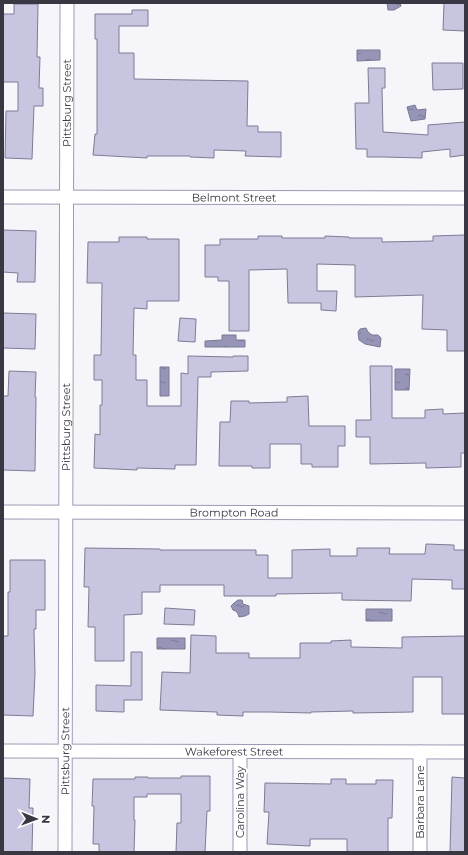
<svg xmlns="http://www.w3.org/2000/svg" width="468" height="855" font-family="Montserrat,sans-serif">
  <defs>
    <pattern id="water-ripples" width="26" height="14" patternUnits="userSpaceOnUse"><rect width="26" height="14" fill="#9795b7"/><path d="M2 4q2-2 4 0t4 0M15 11q2-2 4 0t4 0" fill="none" stroke="#7c7a96"/></pattern>
  </defs>
  <rect width="100%" height="100%" fill="#f5f5fa"/>
  <path fill="url(#water-ripples)" stroke="#7a7994" d="M 387,3 L 400,3 L 401,6 L 394,10 L 388,10 Z
    M 357,50 L 380,50 L 380,60 L 357,61 Z
    M 415,105 L 417,110 L 426,109 L 425,119 L 411,121 L 407,107 Z
    M 366,328 L 368,332 L 372,335 L 378,335 L 381,338 L 380,347 L 365,344 L 359,340 L 358,332 L 360,329 Z
    M 222,335 L 236,335 L 236,340 L 245,340 L 245,347 L 205,347 L 205,341 L 222,340 Z
    M 160,367 L 169,367 L 169,396 L 160,396 Z
    M 395,369 L 410,369 L 409,390 L 395,390 Z
    M 238,600 L 242,600 L 243,604 L 249,606 L 249,614 L 245,616 L 239,617 L 238,614 L 236,611 L 233,610 L 231,606 L 234,603 Z
    M 366,609 L 392,609 L 392,621 L 366,621 Z
    M 157,638 L 185,638 L 185,649 L 157,649 Z"/>
  <path fill="#c7c5e0" stroke="#7d7c95" d="M 444,3 L 465,3 L 465,31 L 443,30 Z
    M 14,4 L 38,4 L 37,57 L 40,57 L 39,88 L 43,88 L 43,106 L 34,106 L 32,159 L 5,158 L 6,111 L 18,111 L 18,82 L 3,82 L 3,14 L 14,14 Z
    M 132,10 L 148,10 L 148,26 L 119,26 L 119,53 L 134,53 L 134,79 L 248,81 L 247,126 L 258,126 L 258,132 L 281,132 L 281,157 L 245,156 L 246,151 L 214,150 L 214,158 L 190,157 L 190,156 L 147,156 L 147,158 L 93,155 L 95,134 L 97,134 L 97,39 L 95,39 L 95,14 L 132,14 Z
    M 432,63 L 463,63 L 463,89 L 433,90 Z
    M 368,68 L 385,68 L 385,88 L 382,88 L 383,132 L 428,135 L 428,125 L 465,122 L 465,155 L 450,157 L 450,149 L 422,152 L 422,158 L 383,157 L 367,157 L 367,149 L 356,149 L 355,103 L 369,103 Z
    M 3,230 L 36,231 L 35,282 L 17,282 L 18,273 L 3,272 Z
    M 465,235 L 465,351 L 447,351 L 447,330 L 422,329 L 423,295 L 355,297 L 355,265 L 317,264 L 317,291 L 337,291 L 336,311 L 321,310 L 321,303 L 288,303 L 287,269 L 249,270 L 249,331 L 229,331 L 229,281 L 218,281 L 218,277 L 205,277 L 205,245 L 220,245 L 220,239 L 258,239 L 258,236 L 282,236 L 282,238 L 325,238 L 325,236 L 349,237 L 349,238 L 382,238 L 382,242 L 433,241 L 433,236 Z
    M 119,237 L 147,237 L 147,239 L 179,239 L 179,301 L 147,301 L 147,309 L 134,308 L 133,355 L 136,355 L 136,380 L 147,380 L 147,406 L 181,406 L 181,373 L 188,374 L 188,356 L 233,357 L 233,356 L 248,356 L 248,371 L 211,372 L 211,377 L 198,377 L 196,465 L 175,465 L 175,469 L 137,468 L 137,470 L 94,468 L 95,434 L 100,435 L 100,405 L 102,405 L 102,380 L 94,380 L 94,355 L 101,355 L 102,283 L 87,283 L 88,242 L 119,242 Z
    M 3,313 L 36,314 L 35,349 L 3,348 Z
    M 180,318 L 196,319 L 195,342 L 178,341 Z
    M 370,366 L 392,366 L 392,418 L 425,418 L 425,410 L 443,409 L 443,414 L 465,413 L 465,453 L 461,453 L 461,467 L 426,468 L 426,463 L 370,464 L 370,437 L 356,437 L 356,420 L 371,420 Z
    M 9,371 L 36,372 L 35,397 L 36,397 L 35,471 L 3,470 L 3,396 L 8,396 Z
    M 308,396 L 309,426 L 345,426 L 345,446 L 338,446 L 338,467 L 312,467 L 312,464 L 301,464 L 301,444 L 270,444 L 270,468 L 252,468 L 252,466 L 219,466 L 220,422 L 230,422 L 231,401 L 249,401 L 249,403 L 287,402 L 287,397 Z
    M 426,544 L 454,545 L 454,550 L 465,550 L 465,589 L 452,589 L 452,580 L 412,579 L 411,601 L 342,600 L 342,593 L 276,594 L 276,596 L 224,596 L 224,585 L 160,585 L 160,592 L 142,592 L 142,614 L 124,615 L 124,661 L 95,661 L 95,627 L 88,627 L 89,587 L 84,587 L 85,548 L 160,549 L 160,550 L 256,550 L 256,555 L 268,555 L 268,578 L 292,578 L 292,550 L 330,549 L 330,556 L 357,556 L 357,548 L 390,548 L 389,554 L 425,554 Z
    M 10,560 L 45,560 L 45,610 L 36,610 L 36,629 L 34,629 L 35,674 L 33,716 L 3,715 L 3,636 L 8,636 L 8,592 L 10,592 Z
    M 165,608 L 195,610 L 194,625 L 164,624 Z
    M 191,635 L 216,636 L 216,653 L 249,653 L 249,658 L 300,658 L 300,643 L 331,643 L 331,641 L 351,640 L 351,647 L 402,648 L 402,637 L 465,636 L 465,714 L 442,714 L 442,677 L 413,677 L 413,712 L 353,713 L 353,711 L 311,712 L 311,713 L 269,712 L 243,712 L 243,716 L 217,715 L 217,712 L 160,710 L 162,672 L 190,673 Z
    M 131,652 L 142,652 L 142,700 L 124,700 L 124,712 L 96,711 L 96,685 L 131,686 Z
    M 181,776 L 210,776 L 210,811 L 207,811 L 205,852 L 176,852 L 177,823 L 181,823 L 181,794 L 147,794 L 147,797 L 134,797 L 134,820 L 135,820 L 134,852 L 99,852 L 99,844 L 93,844 L 94,806 L 92,806 L 93,779 L 135,779 L 135,777 L 148,777 L 148,778 L 181,778 Z
    M 452,777 L 465,778 L 465,852 L 450,852 Z
    M 3,778 L 30,779 L 29,808 L 33,808 L 32,852 L 3,852 Z
    M 331,779 L 346,779 L 346,784 L 376,784 L 376,780 L 393,780 L 392,818 L 388,818 L 388,852 L 347,852 L 347,839 L 310,839 L 310,846 L 267,844 L 269,812 L 264,812 L 265,783 L 331,784 Z"/>
  <g fill="none" stroke-linecap="round" stroke-linejoin="round">
    <g stroke="#9c9ab4" stroke-width="15">
      <g id="street">
        <path id="s1" d="M 3,197 L 465,198"/>
        <path id="s2" d="M 3,512 L 465,513"/>
        <path id="s3" d="M 3,751 L 465,752"/>
        <path d="M 420,752 L 420,852"/>
        <path id="s4" d="M 65,852 L 67,3"/>
        <path d="M 240,852 L 240,752"/>
      </g>
    </g>
    <use href="#street" stroke="#fff" stroke-width="13"/>
  </g>
  <g text-anchor="middle" dominant-baseline="central" stroke-width="4" stroke-linejoin="round" paint-order="stroke">
    <g font-size="11" fill="#383742" stroke="#fff">
      <text stroke="none"><textPath href="#s4" startOffset="749">Pittsburg Street</textPath></text>
      <text stroke="none"><textPath href="#s1" startOffset="231">Belmont Street</textPath></text>
      <text stroke="none"><textPath href="#s4" startOffset="425">Pittsburg Street</textPath></text>
      <text stroke="none"><textPath href="#s2" startOffset="231">Brompton Road</textPath></text>
      <text stroke="none"><textPath href="#s4" startOffset="101">Pittsburg Street</textPath></text>
      <text stroke="none"><textPath href="#s3" startOffset="231">Wakeforest Street</textPath></text>
      <text transform="translate(240 802) rotate(-90)">Carolina Way</text>
      <text transform="translate(420 802) rotate(-90)">Barbara Lane</text>
    </g>
  </g>
  <rect width="468" height="855" fill="none" stroke="#383742" stroke-width="8"/>
  <g transform="translate(36 819) rotate(91)" stroke="#ffffff" stroke-width="3" paint-order="stroke">
  <path d="M0-3L7 15L0 10L-7 15Z" fill="#383742"/>
  <text y="-6" font-size="11" font-weight="bold" text-anchor="middle" fill="#383742">N</text>
  </g>
</svg>
